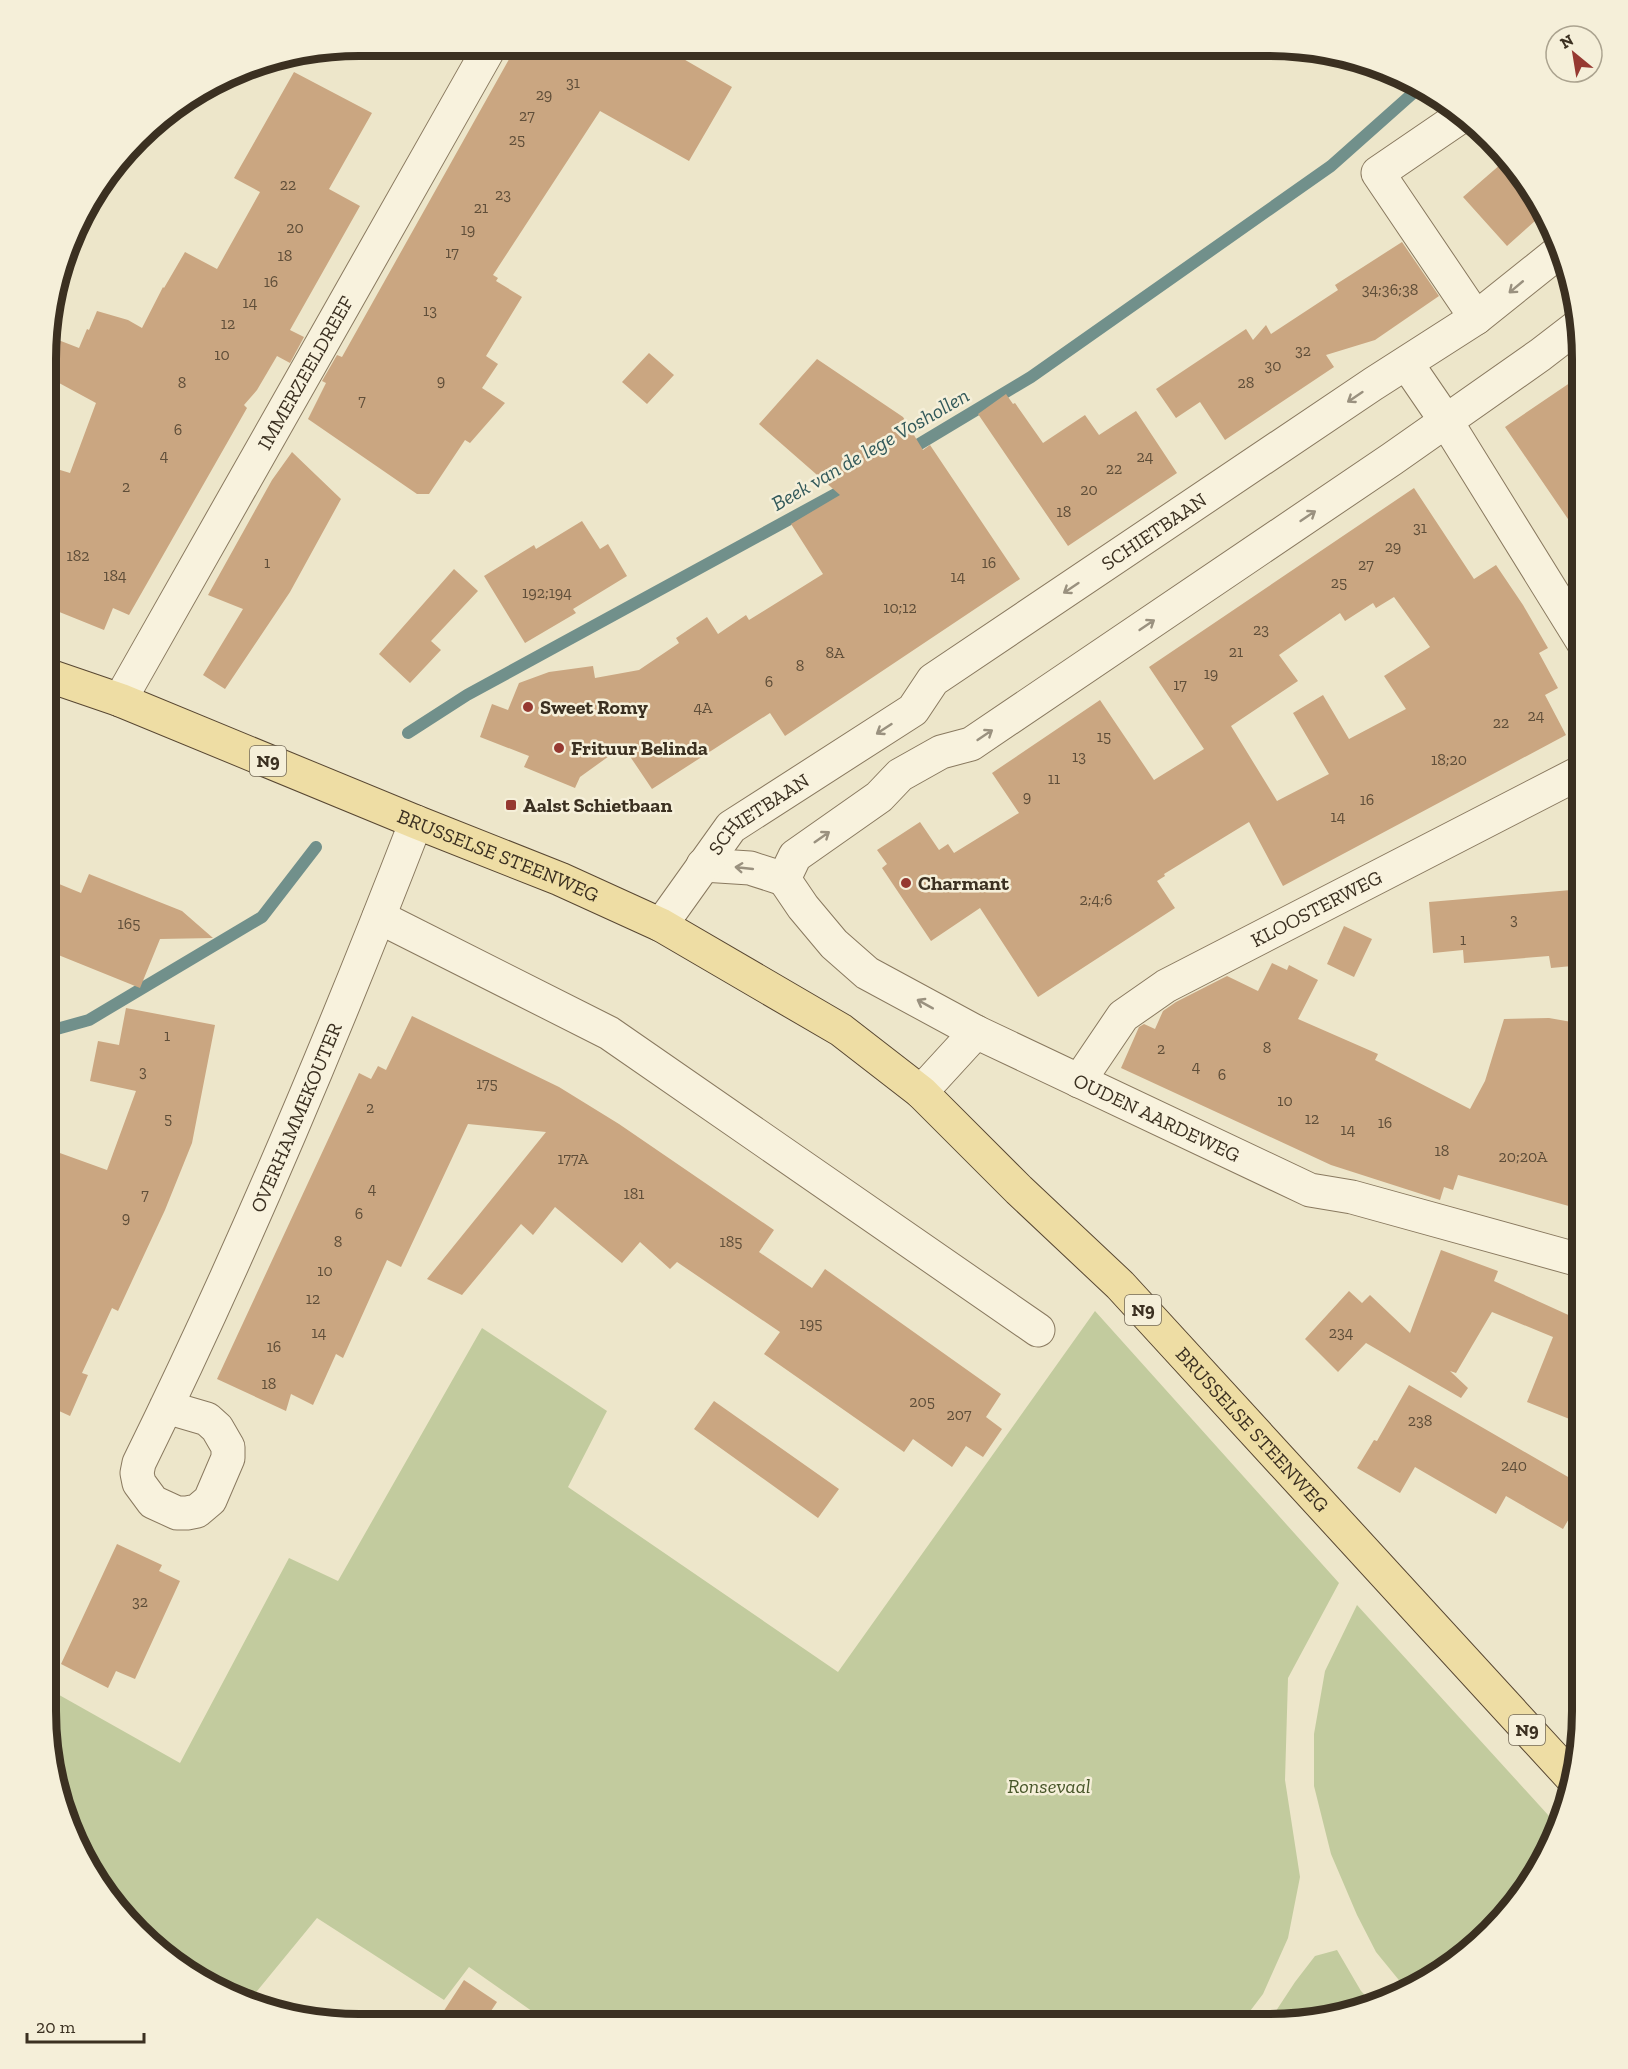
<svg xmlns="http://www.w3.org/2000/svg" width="1628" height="2069" font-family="'Zilla Slab',serif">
  <rect width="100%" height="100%" fill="#ede6ca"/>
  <path fill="#c2cb9e" d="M 1095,1311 L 1339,1583 L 1288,1678 L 1285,1780 L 1300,1877 L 1288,1938 L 1263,1994 L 1241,2023 L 546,2023 L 546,2021 L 469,1967 L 444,2000 L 317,1918 L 248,2002 L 185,1971 L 123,1917 L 87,1867 L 56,1792 L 45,1710 L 45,1687 L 180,1763 L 289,1558 L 338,1581 L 482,1328 L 607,1411 L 568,1487 L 838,1672 Z
    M 1357,1605 L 1559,1827 L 1541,1867 L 1491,1932 L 1426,1982 L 1407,1990 L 1376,1952 L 1357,1915 L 1331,1854 L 1314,1786 L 1314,1734 L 1325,1671 Z
    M 1337,1950 L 1361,1991 L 1373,2004 C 1340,2017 1304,2023 1268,2023 L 1295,1982 L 1315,1956 Z"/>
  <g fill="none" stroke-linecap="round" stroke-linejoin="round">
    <path stroke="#71908b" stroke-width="12" d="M 906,452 L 1031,377 L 1331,166 L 1421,86
      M 408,733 L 467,695 L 852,485
      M 46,1032 L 89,1020 L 262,917 L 316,847"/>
  </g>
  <path fill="#caa681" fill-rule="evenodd" d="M 517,45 L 661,46 L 732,87 L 689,161 L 600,111 L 493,275 L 498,278 L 496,281 L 522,297 L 486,356 L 498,364 L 482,388 L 505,403 L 470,443 L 465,440 L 429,494 L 417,494 L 308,419 L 326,383 L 322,381 L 337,355 L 342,357 Z
    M 294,72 L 372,113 L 329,189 L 360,206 L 290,330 L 304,337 L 290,363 L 277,356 L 257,390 L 244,405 L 247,408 L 129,615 L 113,608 L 104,630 L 47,607 L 47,466 L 70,473 L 96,403 L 48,377 L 48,336 L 79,348 L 87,329 L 89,330 L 97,311 L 128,320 L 142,328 L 163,287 L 164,288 L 185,252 L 217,269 L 260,192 L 234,178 Z
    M 1509,157 L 1541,202 L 1545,212 L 1507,246 L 1463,197 Z
    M 1402,242 L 1439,296 L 1375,340 L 1326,355 L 1334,367 L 1225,440 L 1200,402 L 1176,418 L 1156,389 L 1246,329 L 1253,340 L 1266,325 L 1271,334 L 1338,290 L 1335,285 Z
    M 649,353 L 674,375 L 647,404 L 622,382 Z
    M 817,359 L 903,417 L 923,450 L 930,445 L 1020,579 L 785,736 L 770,713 L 652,789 L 623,746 L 580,777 L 575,788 L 524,767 L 529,756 L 480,737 L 492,704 L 508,710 L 519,683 L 549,672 L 593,666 L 595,678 L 639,670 L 679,643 L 676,638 L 707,617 L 718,634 L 746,615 L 749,620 L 823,574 L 791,524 L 840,495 L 759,424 Z
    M 1583,374 L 1583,541 L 1505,427 Z
    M 1006,394 L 1013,404 L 1015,403 L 1043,443 L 1085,415 L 1099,435 L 1136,411 L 1177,473 L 1068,546 L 978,414 Z
    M 292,452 L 341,499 L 290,592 L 225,689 L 203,675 L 243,609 L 208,595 L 272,480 Z
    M 1414,488 L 1474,579 L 1496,565 L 1523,605 L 1548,648 L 1539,653 L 1558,688 L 1545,695 L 1566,735 L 1283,886 L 1249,822 L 1164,874 L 1165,876 L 1157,881 L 1175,908 L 1038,997 L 980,908 L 931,941 L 882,868 L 887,864 L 877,850 L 920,822 L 939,850 L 948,844 L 954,853 L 1019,813 L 992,773 L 1100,700 L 1154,780 L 1204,749 L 1149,667 ZM 1394,597 L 1430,647 L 1384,676 L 1406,709 L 1349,739 L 1323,695 L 1293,713 L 1329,774 L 1277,801 L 1231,726 L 1298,681 L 1279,655 L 1340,613 L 1345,621 L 1373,603 L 1376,608 Z
    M 582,521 L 600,549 L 608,544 L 627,576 L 573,609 L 576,613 L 525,643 L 484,576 L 534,545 L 536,549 Z
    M 454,569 L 478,591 L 431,641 L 441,650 L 410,683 L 379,654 Z
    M 89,874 L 182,911 L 213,938 L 160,939 L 140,988 L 46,950 L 47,879 L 81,893 Z
    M 1583,889 L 1583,965 L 1551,968 L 1549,956 L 1464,963 L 1463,950 L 1433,953 L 1429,902 Z
    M 1344,926 L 1372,939 L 1354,977 L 1327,964 Z
    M 1272,963 L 1287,970 L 1289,965 L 1318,980 L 1298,1019 L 1378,1054 L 1375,1060 L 1470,1109 L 1485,1081 L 1504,1019 L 1549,1018 L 1583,1024 L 1583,1210 L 1458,1175 L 1453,1190 L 1444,1187 L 1440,1200 L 1331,1165 L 1121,1068 L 1139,1027 L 1144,1024 L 1155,1029 L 1163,1011 L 1176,1002 L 1227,976 L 1258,991 Z
    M 126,1008 L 215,1025 L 192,1143 L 165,1210 L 118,1311 L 112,1308 L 82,1373 L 88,1375 L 70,1416 L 46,1405 L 46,1148 L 107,1170 L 136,1091 L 90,1081 L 98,1041 L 119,1045 Z
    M 412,1016 L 559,1087 L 619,1124 L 774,1230 L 759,1252 L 812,1288 L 825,1269 L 1001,1394 L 986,1417 L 1002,1429 L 983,1457 L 966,1446 L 952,1467 L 913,1439 L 904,1452 L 764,1354 L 780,1332 L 677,1262 L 670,1269 L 640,1242 L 622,1263 L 555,1207 L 533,1235 L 521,1224 L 462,1295 L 427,1279 L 546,1132 L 468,1124 L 401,1267 L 387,1260 L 343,1358 L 336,1354 L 313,1405 L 291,1394 L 286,1411 L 217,1379 L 359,1073 L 371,1079 L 378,1066 L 386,1070 Z
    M 1441,1250 L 1498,1271 L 1494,1281 L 1575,1318 L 1570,1330 L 1583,1335 L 1582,1424 L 1527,1402 L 1553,1337 L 1492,1312 L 1456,1373 L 1450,1371 L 1468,1388 L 1461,1398 L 1366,1343 L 1338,1372 L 1305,1339 L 1349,1291 L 1362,1303 L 1370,1295 L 1410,1333 Z
    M 1409,1385 L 1582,1485 L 1582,1496 L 1563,1529 L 1506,1496 L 1496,1514 L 1415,1467 L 1400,1493 L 1357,1468 L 1374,1440 L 1377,1441 Z
    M 714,1401 L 839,1489 L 818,1518 L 694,1429 Z
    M 117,1544 L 162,1565 L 159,1571 L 180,1581 L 135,1679 L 116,1671 L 108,1688 L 61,1664 Z
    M 464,1980 L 497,2002 L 483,2023 L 436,2023 Z"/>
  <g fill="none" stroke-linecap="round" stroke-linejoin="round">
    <g stroke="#89795f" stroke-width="35">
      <g id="minor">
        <path d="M 1463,115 L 1378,173 L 1476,318"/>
        <path d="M 1407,364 L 1446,421 L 1583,642"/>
        <path id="s1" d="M 120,700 L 491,45"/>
        <path d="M 703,865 L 750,868 L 784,879"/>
        <path d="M 784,879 L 795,856 L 879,797 L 900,775 L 941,752 L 971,744 L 1392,459 L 1540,355 L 1579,325"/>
        <path id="s2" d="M 784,879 L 803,907 L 834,944 L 867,973 L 976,1032 L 1310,1190 L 1352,1197 L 1583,1261"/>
        <path d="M 379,917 L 609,1033 L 1038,1330"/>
        <path id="s3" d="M 661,925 L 731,827 L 913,710 L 933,680 L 1373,384 L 1476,318 L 1561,250"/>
        <path id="s4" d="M 1079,1081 L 1123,1016 L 1166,986 L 1583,771"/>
        <path d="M 921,1092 L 976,1032"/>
        <path id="s5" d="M 166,1407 L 207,1419 L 217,1428 L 228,1447 L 228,1458 L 210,1500 L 197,1511 L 187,1513 L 177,1513 L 153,1502 L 139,1483 L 137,1473 L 139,1463 C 242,1254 332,1039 416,822"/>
      </g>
    </g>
    <g stroke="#584732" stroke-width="35">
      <g id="major">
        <path id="s6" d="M 47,675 L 120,700 L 416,822 L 560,879 L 661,925 L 841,1030 L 921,1092 L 1019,1190 L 1120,1285 L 1573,1779"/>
      </g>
    </g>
    <use href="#minor" stroke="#f8f2dd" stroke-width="33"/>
    <use href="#major" stroke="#eedda4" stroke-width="33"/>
  </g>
  <defs><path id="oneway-shaft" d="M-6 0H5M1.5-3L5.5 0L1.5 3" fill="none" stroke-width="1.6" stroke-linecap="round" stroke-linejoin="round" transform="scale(1.5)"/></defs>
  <g stroke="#9a917f">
    <use href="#oneway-shaft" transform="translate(1516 287) rotate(140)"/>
    <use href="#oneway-shaft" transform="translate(1355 397) rotate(146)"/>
    <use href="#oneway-shaft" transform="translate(1308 516) rotate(-34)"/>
    <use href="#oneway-shaft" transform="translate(1071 588) rotate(146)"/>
    <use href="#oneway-shaft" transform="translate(1147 625) rotate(-34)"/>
    <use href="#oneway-shaft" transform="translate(884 729) rotate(147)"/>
    <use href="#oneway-shaft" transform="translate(985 735) rotate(-34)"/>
    <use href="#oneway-shaft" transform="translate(822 837) rotate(-35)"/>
    <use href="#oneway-shaft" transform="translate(744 868) rotate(-174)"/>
    <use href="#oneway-shaft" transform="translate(925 1004) rotate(-151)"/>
  </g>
  <g fill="#963931" stroke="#f5efd9" stroke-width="2">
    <circle cx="528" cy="707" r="6"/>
    <circle cx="559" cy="748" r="6"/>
    <rect x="505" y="799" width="12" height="12" rx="3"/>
    <circle cx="906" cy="883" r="6"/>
  </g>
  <g text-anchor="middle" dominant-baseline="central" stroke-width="5" stroke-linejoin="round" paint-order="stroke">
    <g font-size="16" fill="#5f4e39">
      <text x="573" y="82">31</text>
      <text x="544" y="94">29</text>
      <text x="527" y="115">27</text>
      <text x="517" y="139">25</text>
      <text x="288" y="184">22</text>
      <text x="503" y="194">23</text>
      <text x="481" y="207">21</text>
      <text x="295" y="227">20</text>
      <text x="468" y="229">19</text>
      <text x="452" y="252">17</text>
      <text x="285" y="255">18</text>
      <text x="271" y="281">16</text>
      <text x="1390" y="289">34;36;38</text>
      <text x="250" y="302">14</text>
      <text x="430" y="310">13</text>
      <text x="228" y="323">12</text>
      <text x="1303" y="350">32</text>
      <text x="222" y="354">10</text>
      <text x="1273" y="365">30</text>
      <text x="441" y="380">9</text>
      <text x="182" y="382">8</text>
      <text x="1246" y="382">28</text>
      <text x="362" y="400">7</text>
      <text x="178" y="429">6</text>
      <text x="164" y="455">4</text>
      <text x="1145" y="456">24</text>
      <text x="1114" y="468">22</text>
      <text x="126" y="486">2</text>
      <text x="1089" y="489">20</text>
      <text x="1064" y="511">18</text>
      <text x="1420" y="527">31</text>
      <text x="1393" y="546">29</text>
      <text x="78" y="555">182</text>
      <text x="267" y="562">1</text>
      <text x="989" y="562">16</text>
      <text x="1366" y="564">27</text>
      <text x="115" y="575">184</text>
      <text x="958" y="576">14</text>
      <text x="1339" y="582">25</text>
      <text x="547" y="592">192;194</text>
      <text x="900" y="607">10;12</text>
      <text x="1261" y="629">23</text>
      <text x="1236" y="651">21</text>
      <text x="835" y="652">8A</text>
      <text x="800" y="665">8</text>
      <text x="1211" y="673">19</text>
      <text x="769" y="681">6</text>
      <text x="1180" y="684">17</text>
      <text x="703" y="707">4A</text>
      <text x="1536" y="715">24</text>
      <text x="1501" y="722">22</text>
      <text x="1104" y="736">15</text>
      <text x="1079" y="756">13</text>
      <text x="1449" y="759">18;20</text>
      <text x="1054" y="778">11</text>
      <text x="1027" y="796">9</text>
      <text x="1367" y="799">16</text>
      <text x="1338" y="816">14</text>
      <text x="1096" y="899">2;4;6</text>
      <text x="1514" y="919">3</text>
      <text x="129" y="923">165</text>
      <text x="1463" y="939">1</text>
      <text x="167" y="1035">1</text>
      <text x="1267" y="1047">8</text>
      <text x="1161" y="1048">2</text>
      <text x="1196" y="1066">4</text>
      <text x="143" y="1071">3</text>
      <text x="1222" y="1074">6</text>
      <text x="487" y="1083">175</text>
      <text x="1285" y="1100">10</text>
      <text x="370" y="1107">2</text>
      <text x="168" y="1118">5</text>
      <text x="1312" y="1118">12</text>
      <text x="1385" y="1122">16</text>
      <text x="1348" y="1129">14</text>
      <text x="1442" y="1150">18</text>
      <text x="1523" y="1156">20;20A</text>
      <text x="573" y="1158">177A</text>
      <text x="372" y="1188">4</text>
      <text x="634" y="1193">181</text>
      <text x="145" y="1194">7</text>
      <text x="359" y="1213">6</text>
      <text x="126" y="1217">9</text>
      <text x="338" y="1241">8</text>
      <text x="731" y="1241">185</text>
      <text x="325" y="1270">10</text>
      <text x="313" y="1298">12</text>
      <text x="811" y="1323">195</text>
      <text x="319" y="1332">14</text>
      <text x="1341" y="1332">234</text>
      <text x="274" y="1346">16</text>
      <text x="269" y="1383">18</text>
      <text x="922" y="1401">205</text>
      <text x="959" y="1414">207</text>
      <text x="1420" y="1420">238</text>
      <text x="1514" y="1465">240</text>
      <text x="140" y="1601">32</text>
    </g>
    <g fill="#f5efd9" stroke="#736958" stroke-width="1.5">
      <rect x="250" y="746" width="36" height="30" rx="4.5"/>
      <rect x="1125" y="1295" width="36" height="30" rx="4.5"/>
      <rect x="1509" y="1715" width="36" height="30" rx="4.5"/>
    </g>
    <g font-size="18" font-weight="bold" fill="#3b3021">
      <text x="268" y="761">N9</text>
      <text x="1143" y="1310">N9</text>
      <text x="1527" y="1730">N9</text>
    </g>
    <g font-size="20" fill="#3b3021" stroke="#f5efd9">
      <text stroke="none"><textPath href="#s1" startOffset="376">IMMERZEELDREEF</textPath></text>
      <text stroke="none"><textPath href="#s3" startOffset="639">SCHIETBAAN</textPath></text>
      <text stroke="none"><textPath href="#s3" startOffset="150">SCHIETBAAN</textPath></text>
      <text stroke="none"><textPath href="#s6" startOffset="486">BRUSSELSE STEENWEG</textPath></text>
      <text stroke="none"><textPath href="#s4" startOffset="300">KLOOSTERWEG</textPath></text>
      <text stroke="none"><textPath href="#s5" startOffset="622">OVERHAMMEKOUTER</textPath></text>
      <text stroke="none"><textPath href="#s2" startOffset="450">OUDEN AARDEWEG</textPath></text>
      <text stroke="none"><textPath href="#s6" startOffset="1446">BRUSSELSE STEENWEG</textPath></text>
    </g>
    <g font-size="20" font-weight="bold" fill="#3b3021" stroke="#f5efd9" text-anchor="start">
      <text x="540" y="707">Sweet Romy</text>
      <text x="571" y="748">Frituur Belinda</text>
      <text x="523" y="805">Aalst Schietbaan</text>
      <text x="918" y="883">Charmant</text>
    </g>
    <g font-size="20" font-style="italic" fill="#475629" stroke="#f5efd9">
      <text x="1049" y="1786">Ronsevaal</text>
    </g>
    <g font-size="21" font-style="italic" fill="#32595a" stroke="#f5efd9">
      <text transform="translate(870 449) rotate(-30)">Beek van de lege Voshollen</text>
    </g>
  </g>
  <path d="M0 0H1628V2069H0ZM359 56H1269A303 303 0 0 1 1572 359V1711A303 303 0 0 1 1269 2014H359A303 303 0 0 1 56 1711V359A303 303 0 0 1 359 56Z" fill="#f5efd9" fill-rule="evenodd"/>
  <path fill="none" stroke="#3b3021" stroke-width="8" d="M359 56H1269A303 303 0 0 1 1572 359V1711A303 303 0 0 1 1269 2014H359A303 303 0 0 1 56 1711V359A303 303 0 0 1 359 56Z"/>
  <g transform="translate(1574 54) rotate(330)"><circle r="28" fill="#f5efd9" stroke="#aba38f" stroke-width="1.5"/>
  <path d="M0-4.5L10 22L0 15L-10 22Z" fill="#963931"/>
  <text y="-9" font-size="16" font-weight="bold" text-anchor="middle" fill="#3b3021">N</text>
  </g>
  <path d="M27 2033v9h117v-9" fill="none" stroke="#3b3021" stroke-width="3"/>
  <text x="36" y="2033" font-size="18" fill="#3b3021" stroke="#f5efd9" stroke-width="4.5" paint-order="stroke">20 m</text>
</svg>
